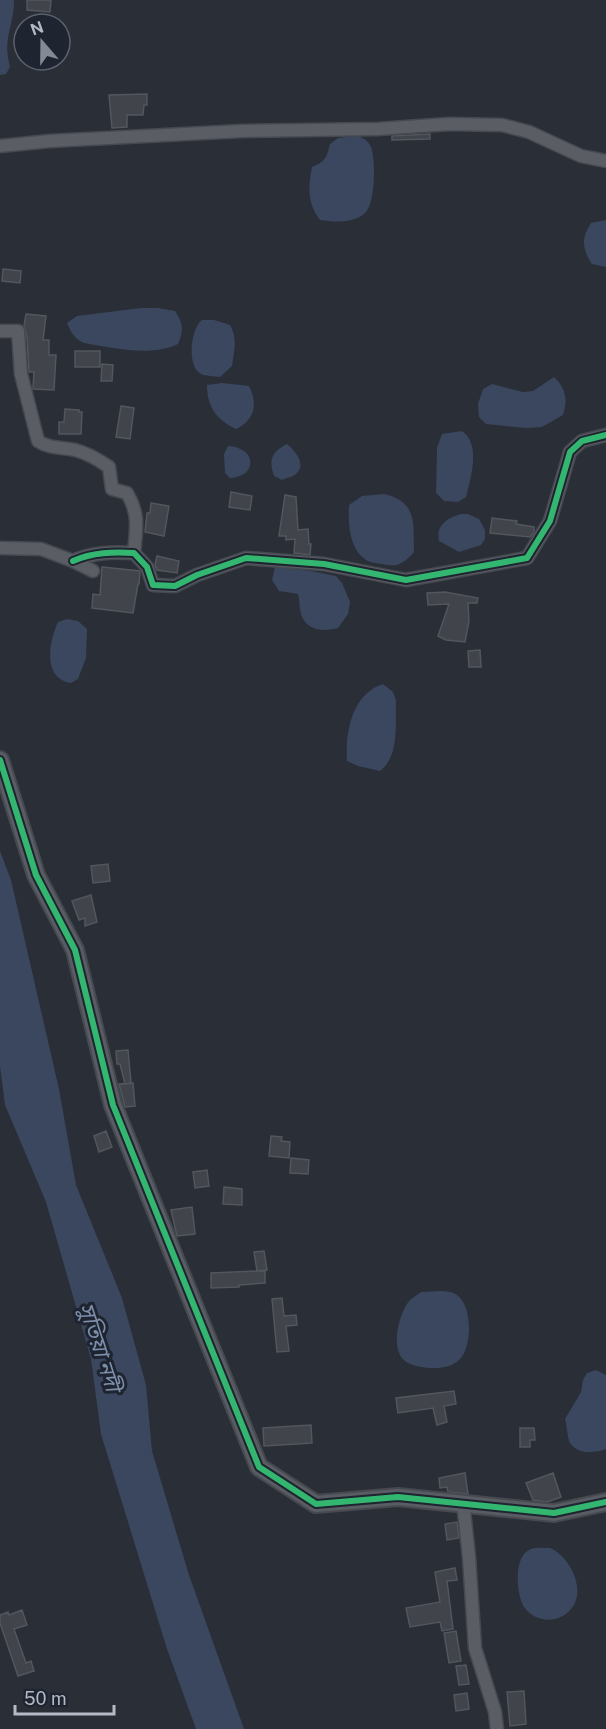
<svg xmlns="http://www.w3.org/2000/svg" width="606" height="1729" font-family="'Public Sans','Noto Sans Bengali',sans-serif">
  <rect width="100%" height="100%" fill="#2a2e36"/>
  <path fill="#3a475f" d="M 0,0 L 14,0 C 14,28 2,37 10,67 L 6,74 L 0,75 Z
    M 357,136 C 363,138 368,140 371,147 C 376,160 375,202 366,212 C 355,224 333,222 320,220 C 307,203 308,187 312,167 C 325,162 327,157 330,144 L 338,138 Z
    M 606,220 L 606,267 L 592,264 C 582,249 581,238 591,223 Z
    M 141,308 L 158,308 L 175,311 C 183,323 184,330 178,344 C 151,357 113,348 84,343 C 75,339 71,333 67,323 L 77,316 Z
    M 202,320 L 214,320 L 230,325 C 238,338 234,352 232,366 L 220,377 C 214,376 206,376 201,374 C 186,366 191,328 202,320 Z
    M 554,377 C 566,389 568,399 563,415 L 542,427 L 526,428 L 486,424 L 479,417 L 478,404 L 483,389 L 492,384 L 523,392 L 533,391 Z
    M 222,383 L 249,386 C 258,404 255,420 236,429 C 217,420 207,407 207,385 Z
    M 462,431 C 481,444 471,477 466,497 L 458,502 L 444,501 L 436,493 L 437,448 L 442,434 Z
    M 287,444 C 295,450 307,465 296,474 C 293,477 285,478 282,480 L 274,476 C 268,459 272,452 287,444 Z
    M 228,446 C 256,447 259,476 230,478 L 225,473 L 224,454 Z
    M 384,494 C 418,502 413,523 414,552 C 404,563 398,568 382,564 C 378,563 372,563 368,561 C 349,551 348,523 349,505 L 362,496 Z
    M 461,514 L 468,514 L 479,519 L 485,530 L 485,539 L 481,545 L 459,552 L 439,541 C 436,525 446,519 461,514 Z
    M 275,567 L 311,571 L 336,576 L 342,583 L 350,602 L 348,614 L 338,628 C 324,632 306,631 301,614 C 299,608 300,601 298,594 L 279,591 L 272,580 Z
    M 67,619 L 78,621 L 87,629 L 86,658 L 78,679 L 71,683 C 42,679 49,641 58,622 Z
    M 383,684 L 393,692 L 396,700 C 395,723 400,756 380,771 L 358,766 L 347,761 C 345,732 352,694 383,684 Z
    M 0,851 L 11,880 L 59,1089 L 76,1185 L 122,1298 L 146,1385 L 152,1451 L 189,1575 L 244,1729 L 196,1729 L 167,1649 L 101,1434 L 91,1359 L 46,1202 L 5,1105 L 0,1066 Z
    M 421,1292 C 430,1292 444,1289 453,1293 C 473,1300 473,1346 460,1359 C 453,1366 444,1368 435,1368 C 425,1368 416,1367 408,1363 C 389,1353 398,1318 407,1304 C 410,1299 416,1296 421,1292 Z
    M 596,1370 L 606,1375 L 606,1449 C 595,1453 578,1455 570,1443 C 567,1437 567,1425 565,1419 L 581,1392 L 583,1380 L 587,1373 Z
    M 550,1548 C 570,1556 587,1591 571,1609 C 559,1624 535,1623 524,1607 C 516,1594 513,1555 531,1549 C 536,1547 544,1548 550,1548 Z"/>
  <path fill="#41444a" stroke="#52565d" stroke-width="1.5" d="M 27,0 L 51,0 L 50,12 L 27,10 Z
    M 147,94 L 147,105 L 144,105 L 143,115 L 127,115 L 127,127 L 112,128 L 109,95 Z
    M 430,134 L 430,139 L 392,140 L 392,136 Z
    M 3,269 L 21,271 L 20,283 L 2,281 Z
    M 26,314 L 46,316 L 43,340 L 49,340 L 49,355 L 56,355 L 54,390 L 33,389 L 34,372 L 29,372 L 27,337 L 24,326 Z
    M 75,351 L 100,351 L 100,367 L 75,367 Z
    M 102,364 L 113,365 L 112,381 L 101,381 Z
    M 121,406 L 134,408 L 130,439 L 116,437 Z
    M 65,409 L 79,410 L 79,412 L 82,412 L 81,434 L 59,434 L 59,422 L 64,422 Z
    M 231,492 L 252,496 L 250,510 L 229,507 Z
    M 285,495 L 296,497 L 298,530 L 308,529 L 309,544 L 311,544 L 310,555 L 294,553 L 295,539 L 286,540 L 286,536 L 279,536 Z
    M 151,503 L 169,506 L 164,536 L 145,532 L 147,513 L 150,513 Z
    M 492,518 L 517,521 L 516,524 L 534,527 L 534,532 L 530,537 L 490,533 Z
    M 157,556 L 179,561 L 177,573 L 157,570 L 155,565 Z
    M 102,567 L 140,571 L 139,584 L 138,584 L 133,613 L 92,608 L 93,594 L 100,595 Z
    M 445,592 L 478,598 L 477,603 L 468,603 L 469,621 L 465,642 L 446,640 L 438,636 L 449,604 L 428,605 L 427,593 Z
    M 480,650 L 481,667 L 469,667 L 468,651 Z
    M 108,864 L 110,881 L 93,883 L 91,866 Z
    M 91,895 L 97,922 L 85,926 L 85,918 L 79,920 L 72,901 Z
    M 128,1050 L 131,1083 L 125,1084 L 120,1064 L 117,1064 L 116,1051 Z
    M 133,1083 L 135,1106 L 125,1107 L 119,1084 Z
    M 106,1131 L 112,1147 L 99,1152 L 94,1136 Z
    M 271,1136 L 282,1137 L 281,1141 L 290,1142 L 289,1158 L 269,1156 Z
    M 291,1158 L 309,1160 L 308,1174 L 290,1173 Z
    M 207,1170 L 209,1186 L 195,1188 L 193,1172 Z
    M 224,1187 L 242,1189 L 242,1205 L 223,1204 Z
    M 192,1207 L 195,1234 L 177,1236 L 171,1210 Z
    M 264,1251 L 267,1270 L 258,1271 L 265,1271 L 265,1283 L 239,1285 L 239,1287 L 211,1288 L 211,1273 L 257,1271 L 254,1252 Z
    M 282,1298 L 284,1316 L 296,1315 L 297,1325 L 286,1326 L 289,1351 L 277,1352 L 272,1299 Z
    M 454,1391 L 456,1404 L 444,1406 L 447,1422 L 437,1425 L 433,1408 L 398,1413 L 396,1398 Z
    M 311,1425 L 312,1443 L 264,1446 L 263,1428 Z
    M 520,1428 L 534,1428 L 535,1440 L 530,1440 L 530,1447 L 520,1447 Z
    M 465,1473 L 468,1494 L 448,1492 L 447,1487 L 440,1488 L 439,1478 Z
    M 553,1473 L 561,1497 L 547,1502 L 533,1500 L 526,1483 Z
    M 457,1522 L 459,1538 L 447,1540 L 445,1524 Z
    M 455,1568 L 457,1580 L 447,1581 L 453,1629 L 442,1631 L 440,1622 L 410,1627 L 406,1608 L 440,1602 L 435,1572 Z
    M 22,1610 L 27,1625 L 14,1629 L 26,1663 L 31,1661 L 34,1671 L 18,1676 L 0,1623 L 0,1615 L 8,1612 L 9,1615 Z
    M 456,1631 L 461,1661 L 449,1663 L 444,1633 Z
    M 466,1665 L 469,1684 L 459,1685 L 456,1666 Z
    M 524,1691 L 526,1724 L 510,1726 L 507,1692 Z
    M 467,1693 L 469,1709 L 456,1711 L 454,1695 Z"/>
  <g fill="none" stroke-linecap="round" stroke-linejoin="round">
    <g stroke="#46494f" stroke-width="15">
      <path id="street" d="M 0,146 L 50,141 L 242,131 L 378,129 L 449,124 L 502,125 L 529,132 L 581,156 L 606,161
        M 0,331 L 18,331 L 21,374 L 38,441 C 50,449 61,447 75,450 C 87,453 99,460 109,467 L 112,489 L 127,493 C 140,515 136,529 134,553
        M 0,548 L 41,549 L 73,561 L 93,571
        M 73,561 C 93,552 113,552 134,553 L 147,567 L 153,585 L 175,586 L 197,575 L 246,558 L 324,564 L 406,580 L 527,558 L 550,521 L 570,452 L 582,441 L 606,435
        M 463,1502 L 469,1557 L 475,1648 L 495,1712 L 497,1729"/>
    </g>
    <g stroke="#46494f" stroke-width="20">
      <path id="secondary" d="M 0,760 L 36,875 L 75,950 L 113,1105 L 259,1467 L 316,1504 L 398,1497 L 554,1513 L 606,1502"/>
    </g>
    <use href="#street" stroke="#5a5d64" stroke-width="12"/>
    <use href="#secondary" stroke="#595c62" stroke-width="16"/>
    <g stroke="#1e2430" stroke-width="10">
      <path id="cycleway" d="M 73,561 C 93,552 113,552 134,553 L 147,567 L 153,585 L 175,586 L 197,575 L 246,558 L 324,564 L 406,580 L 527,558 L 550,521 L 570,452 L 582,441 L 606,435
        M 0,760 L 36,875 L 75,950 L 113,1105 L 259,1467 L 316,1504 L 398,1497 L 554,1513 L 606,1502"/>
    </g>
    <use href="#cycleway" stroke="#33b770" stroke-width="6"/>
  </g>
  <g text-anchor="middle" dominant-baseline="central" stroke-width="6" stroke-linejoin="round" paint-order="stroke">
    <g font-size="22" font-style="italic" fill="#7e8fac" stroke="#1e2430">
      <text transform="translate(100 1347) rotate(72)">সুতিয়া নদী</text>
    </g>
  </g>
  <g transform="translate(42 42) rotate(340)"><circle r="28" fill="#1e2430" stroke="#5a606c" stroke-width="1.5"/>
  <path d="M0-4.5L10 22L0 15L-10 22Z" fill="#848994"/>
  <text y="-9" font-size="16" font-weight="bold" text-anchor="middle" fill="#b4bac6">N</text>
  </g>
  <path d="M15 1705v9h99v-9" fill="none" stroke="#b4bac6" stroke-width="3"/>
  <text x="24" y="1705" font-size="18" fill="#b4bac6" stroke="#1e2430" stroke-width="4.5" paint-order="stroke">50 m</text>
</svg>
